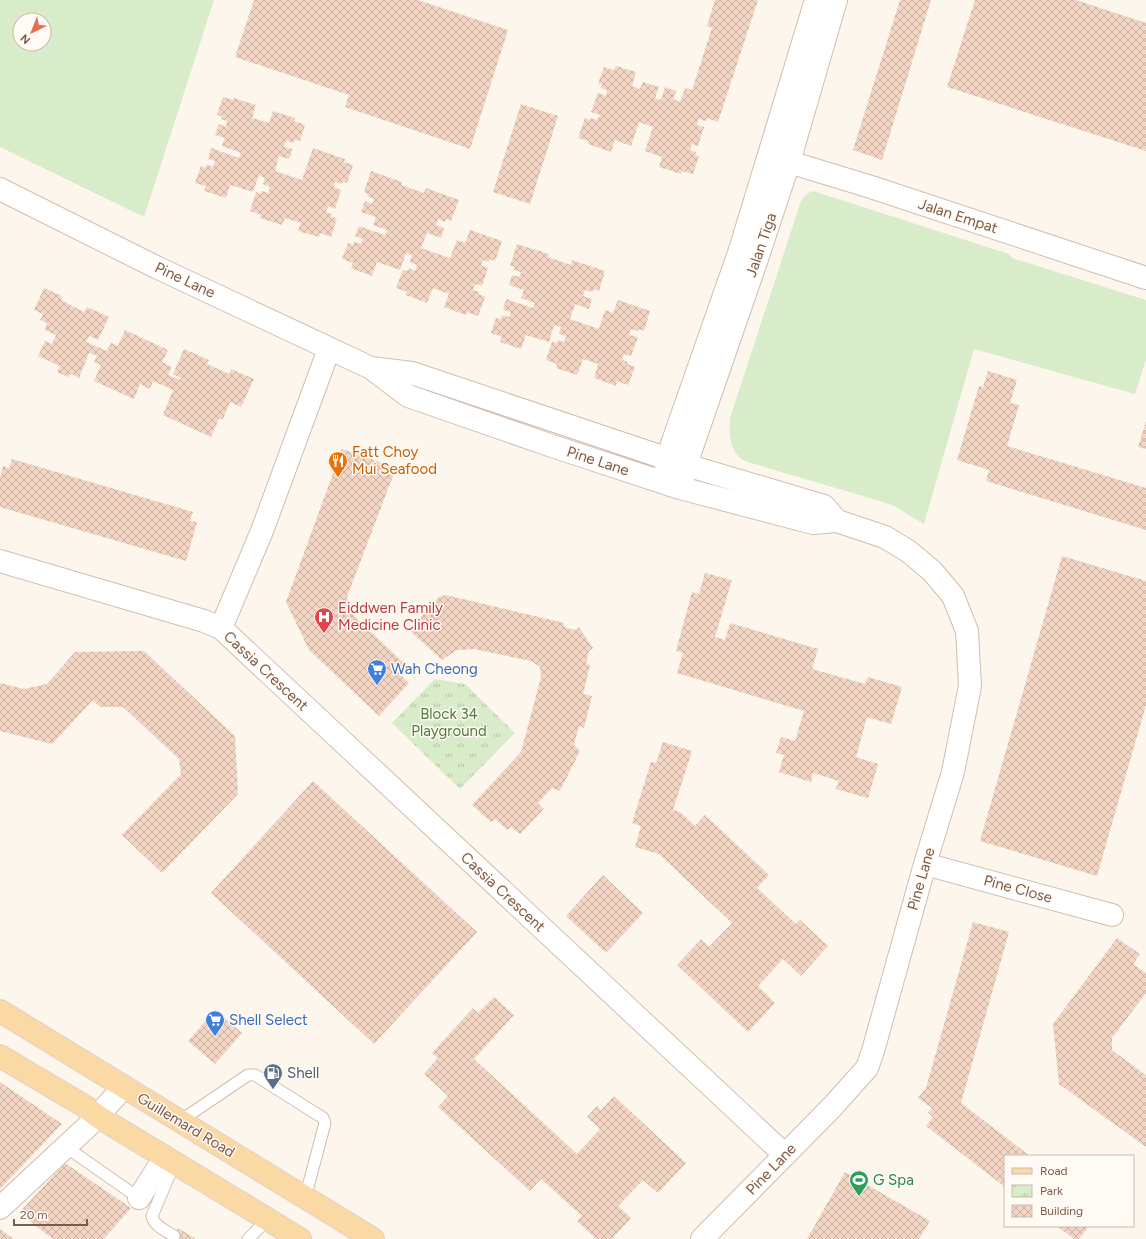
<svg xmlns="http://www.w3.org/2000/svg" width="1146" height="1239" font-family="Figtree,sans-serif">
  <defs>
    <pattern id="park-tufts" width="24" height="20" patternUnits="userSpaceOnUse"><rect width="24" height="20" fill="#d8ecc9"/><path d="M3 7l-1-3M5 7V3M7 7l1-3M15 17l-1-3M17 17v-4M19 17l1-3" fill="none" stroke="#b4c2a5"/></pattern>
    <pattern id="building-cross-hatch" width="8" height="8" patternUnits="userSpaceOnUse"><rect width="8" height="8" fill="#f3d5c3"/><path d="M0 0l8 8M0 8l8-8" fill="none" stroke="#cab0a1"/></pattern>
  </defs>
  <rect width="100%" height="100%" fill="#fdf6ec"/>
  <path fill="#d8ecc9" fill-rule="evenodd" d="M 0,0 L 214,0 L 144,217 L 0,147 ZM 20,20 L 44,20 L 44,44 L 20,44 Z
    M 813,191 L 1009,254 L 1012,258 L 1146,300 L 1146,360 L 1135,394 L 974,349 L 924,524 L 894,506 L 880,501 L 751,463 C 747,461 742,460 739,457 C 729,446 729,431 730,418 L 801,201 L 806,194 Z"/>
  <path fill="url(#park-tufts)" d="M 435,679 L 465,684 L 515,733 L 460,789 L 392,723 Z"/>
  <path fill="url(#building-cross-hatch)" d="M 254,0 L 418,0 L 508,30 L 470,149 L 345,107 L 349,95 L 235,57 Z
    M 715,0 L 758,0 L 718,122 L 707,118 L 706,121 L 698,119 L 697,125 L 704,127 L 698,146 L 692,144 L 690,150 L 696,152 L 695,155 L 699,156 L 693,174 L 682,171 L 681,174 L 659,167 L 662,157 L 645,151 L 653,127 L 639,122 L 631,146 L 615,140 L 611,152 L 588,144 L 589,141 L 578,138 L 585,118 L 590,120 L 591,118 L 597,120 L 600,115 L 591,112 L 598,93 L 606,96 L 607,90 L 601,88 L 602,84 L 598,84 L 604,67 L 614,70 L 616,66 L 636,72 L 632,86 L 640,89 L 643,82 L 659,87 L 655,98 L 661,100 L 665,87 L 676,91 L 673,99 L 680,102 L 685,88 L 692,90 L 712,28 L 707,26 Z
    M 900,0 L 931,0 L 882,160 L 853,150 Z
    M 975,0 L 1076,0 L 1146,23 L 1146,151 L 947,87 Z
    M 223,97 L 233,100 L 234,98 L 256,105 L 252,118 L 269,123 L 273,111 L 295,118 L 294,121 L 305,125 L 300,141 L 294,140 L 293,143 L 286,140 L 284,147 L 293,149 L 289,159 L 279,156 L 275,171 L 302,180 L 313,148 L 345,159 L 344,162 L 353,165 L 347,183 L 343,182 L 342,184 L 335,182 L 334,187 L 341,190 L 335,209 L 328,206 L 326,212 L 332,214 L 331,217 L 337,218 L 331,237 L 320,233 L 319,237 L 298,231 L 301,223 L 285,218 L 282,225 L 260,218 L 261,215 L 250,211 L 256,192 L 261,194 L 262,191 L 268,193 L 270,187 L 263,184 L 265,178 L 259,175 L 253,192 L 230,185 L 226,198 L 204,191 L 206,186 L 195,183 L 201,166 L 206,168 L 207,164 L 213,167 L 215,161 L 208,159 L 211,148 L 239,158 L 241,153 L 222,146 L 225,138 L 215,135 L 219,124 L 226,127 L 227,121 L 221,119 L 222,116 L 217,115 Z
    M 521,104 L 558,116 L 530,204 L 493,192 Z
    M 371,171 L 402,182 L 401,185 L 424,193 L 426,188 L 459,200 L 451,221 L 446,219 L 445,222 L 438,219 L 436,225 L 444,228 L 441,238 L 427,233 L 421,248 L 450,258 L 457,240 L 465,243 L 470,230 L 502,241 L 495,261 L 490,259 L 489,262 L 483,260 L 481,265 L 488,268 L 482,286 L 475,284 L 473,290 L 479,292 L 478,294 L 485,297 L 478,316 L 467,312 L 466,315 L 444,307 L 449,294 L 433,288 L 427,303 L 406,295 L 407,292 L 396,288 L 403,270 L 408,271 L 409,268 L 415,271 L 417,265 L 410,262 L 412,255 L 406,253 L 400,270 L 377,262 L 372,276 L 351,268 L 353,263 L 342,259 L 348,243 L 353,245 L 354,242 L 361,244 L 363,239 L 355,236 L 359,226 L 385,235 L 387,230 L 373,225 L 376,217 L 361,212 L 365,201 L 372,204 L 374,199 L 367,196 L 368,194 L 364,192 Z
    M 517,244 L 549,254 L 548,257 L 571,265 L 572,260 L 605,271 L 599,291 L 594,289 L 593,292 L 585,290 L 583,296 L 592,299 L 589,309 L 575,304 L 570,319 L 599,329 L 605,310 L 613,313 L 618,300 L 650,311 L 644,331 L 639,329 L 638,331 L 631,329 L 629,335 L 638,337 L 631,356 L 624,354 L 622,360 L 628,362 L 627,364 L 635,367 L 628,385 L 617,381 L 616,386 L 594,378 L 598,364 L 583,359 L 577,375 L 556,368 L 557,364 L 546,360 L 552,342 L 557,343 L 558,340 L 564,342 L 566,336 L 559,334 L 561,327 L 554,325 L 549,342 L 526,335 L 521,349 L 500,342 L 502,337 L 491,333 L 496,318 L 501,319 L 502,315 L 509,317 L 511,312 L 503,310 L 506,299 L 533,308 L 535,303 L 521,298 L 524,290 L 509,285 L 512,275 L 519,277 L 521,272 L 514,270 L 515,267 L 510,266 Z
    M 44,288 L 62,296 L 61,300 L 84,312 L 87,307 L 109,317 L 98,340 L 89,336 L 86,342 L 107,351 L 111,343 L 118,346 L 125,330 L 168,350 L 162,362 L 172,367 L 168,375 L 180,380 L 181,378 L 173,374 L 184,349 L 209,360 L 207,364 L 229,374 L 231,369 L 254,379 L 241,407 L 230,402 L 223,419 L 219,419 L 211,437 L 163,415 L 173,390 L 153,381 L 150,389 L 140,384 L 134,399 L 94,381 L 101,365 L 94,362 L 97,356 L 89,353 L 79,378 L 71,374 L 68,377 L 57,372 L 60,366 L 38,356 L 45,341 L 52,344 L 56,335 L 45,330 L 47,323 L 40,320 L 43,314 L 34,310 Z
    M 988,371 L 1017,380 L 1010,403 L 1019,405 L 1007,446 L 1146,488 L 1146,530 L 986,481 L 989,470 L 957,460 L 979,386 L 983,387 Z
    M 1146,421 L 1146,449 L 1138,447 Z
    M 342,449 L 396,468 L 347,597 L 352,614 L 409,668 L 402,676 L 409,683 L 379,716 L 309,650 L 286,602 Z
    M 12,459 L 193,512 L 190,521 L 197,522 L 186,561 L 0,507 L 0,478 L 3,466 L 9,468 Z
    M 1062,556 L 1146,581 L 1146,705 L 1097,876 L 980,841 Z
    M 705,573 L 732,580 L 715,637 L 725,640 L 730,623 L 818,649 L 812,669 L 865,684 L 868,677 L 902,687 L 891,724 L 867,717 L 856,757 L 878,764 L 868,798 L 836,789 L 839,781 L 813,773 L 811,782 L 779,772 L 784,755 L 776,753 L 781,737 L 795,741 L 804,711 L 677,673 L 683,653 L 676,651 L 692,592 L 699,594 Z
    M 446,595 L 564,623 L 564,627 L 575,630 L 579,627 L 593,648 L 589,651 L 586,664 L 590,665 L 583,694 L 592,696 L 584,728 L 579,726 L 574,745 L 580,751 L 560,791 L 552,788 L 538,803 L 544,809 L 520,834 L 511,827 L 507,830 L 495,819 L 491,822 L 472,805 L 521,752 L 541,677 L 540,667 L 531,661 L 474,649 L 457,650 L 442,660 L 409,630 L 439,597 Z
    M 144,651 L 235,736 L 238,794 L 162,873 L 122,835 L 181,774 L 179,759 L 123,707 L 100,707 L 93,700 L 52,744 L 0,731 L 0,683 L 24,689 L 47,684 L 75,652 Z
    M 663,742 L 692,751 L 673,810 L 680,812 L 695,826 L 705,815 L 769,875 L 757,888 L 796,924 L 800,920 L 828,946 L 801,976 L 783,959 L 758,986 L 775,1003 L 748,1032 L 677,965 L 701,939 L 709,947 L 732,923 L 659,854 L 635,847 L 641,826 L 632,823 L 651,762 L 656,763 Z
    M 313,781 L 477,932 L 374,1044 L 211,893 Z
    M 603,875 L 643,913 L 606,953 L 566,916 Z
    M 973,922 L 1009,932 L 961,1103 L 1030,1156 L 1005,1156 L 1005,1187 L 926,1126 L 933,1117 L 928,1113 L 932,1108 L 918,1098 L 926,1088 Z
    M 1117,938 L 1140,954 L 1133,964 L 1146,973 L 1146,993 L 1112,1038 L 1112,1050 L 1146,1075 L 1146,1147 L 1059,1084 L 1053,1024 Z
    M 494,997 L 514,1015 L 474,1059 L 577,1154 L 600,1129 L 587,1117 L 597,1106 L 601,1110 L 614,1096 L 686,1163 L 658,1193 L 643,1180 L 618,1206 L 631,1218 L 612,1239 L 596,1239 L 577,1221 L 582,1216 L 541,1179 L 530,1191 L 438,1107 L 448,1096 L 424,1074 L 438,1058 L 432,1053 L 473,1008 L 478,1013 Z
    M 215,1010 L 242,1033 L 215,1064 L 188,1041 Z
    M 0,1082 L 62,1124 L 0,1189 Z
    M 65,1163 L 131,1208 L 104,1239 L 53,1239 L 19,1213 Z
    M 845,1172 L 930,1221 L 919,1239 L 807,1239 Z
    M 1057,1226 L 1089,1226 L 1079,1239 L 1074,1239 Z
    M 178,1228 L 196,1239 L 172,1239 Z
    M 0,1229 L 14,1239 L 0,1239 Z"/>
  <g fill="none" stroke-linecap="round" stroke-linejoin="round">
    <g stroke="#d1beb0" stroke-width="13">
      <path id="lane" d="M 180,1121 L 248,1075 L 255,1075 L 323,1118 L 325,1123 L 305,1198
        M 66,1147 L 139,1198
        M 174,1236 C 166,1231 154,1226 152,1216 L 169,1176 L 177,1164
        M 248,1239 L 268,1219"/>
    </g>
    <g stroke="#d1beb0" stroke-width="24">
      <path id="street" d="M 776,158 L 871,187 L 1146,278
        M 0,189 L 156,267 L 371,368 L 408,396 L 552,446 L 680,488 L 813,523 L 837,521 L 885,537 L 908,551 L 932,571 L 953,596 L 967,631 L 970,686 L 953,772 L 925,864 L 873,1051 L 867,1068 L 833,1106 L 702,1239
        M 371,368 L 412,373 L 686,465 L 824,506 L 837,521
        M 663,482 L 672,444 L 740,250 L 816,0
        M 680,488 L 691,450 L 758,256 L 789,162 L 836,0
        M 0,561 L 204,621 L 221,628 L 785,1155
        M 221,628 L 262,531 L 329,349
        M 925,864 L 1112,915
        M 139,1198 L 165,1157
        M 0,1208 L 88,1126 L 124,1087"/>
    </g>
    <g stroke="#dad1cd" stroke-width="24">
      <path id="primary" d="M 0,1011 L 373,1239
        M 0,1056 L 86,1107 L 97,1116 L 300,1239"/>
    </g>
    <use href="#lane" stroke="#fff" stroke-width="11"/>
    <use href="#street" stroke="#fff" stroke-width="22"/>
    <use href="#primary" stroke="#fbd9a5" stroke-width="22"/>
  </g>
  <defs>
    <g id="restaurant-pin" transform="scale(1)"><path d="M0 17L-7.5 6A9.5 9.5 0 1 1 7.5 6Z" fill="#e8710a" stroke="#fffaf3"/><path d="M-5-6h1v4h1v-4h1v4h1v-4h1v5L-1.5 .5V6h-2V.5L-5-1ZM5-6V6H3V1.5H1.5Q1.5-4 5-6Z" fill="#fff"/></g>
    <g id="hospital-pin" transform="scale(1)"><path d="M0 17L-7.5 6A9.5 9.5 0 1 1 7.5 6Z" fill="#e0444e" stroke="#fffaf3"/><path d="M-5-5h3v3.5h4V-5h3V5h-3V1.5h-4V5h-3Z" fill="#fff"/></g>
    <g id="supermarket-pin" transform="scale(1)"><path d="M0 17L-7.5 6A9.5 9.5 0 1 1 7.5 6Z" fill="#3f7fe0" stroke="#fffaf3"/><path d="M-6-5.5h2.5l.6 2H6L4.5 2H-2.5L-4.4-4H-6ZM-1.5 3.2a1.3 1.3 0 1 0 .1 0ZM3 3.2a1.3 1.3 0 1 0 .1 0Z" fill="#fff"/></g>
    <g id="fuel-pin" transform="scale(1)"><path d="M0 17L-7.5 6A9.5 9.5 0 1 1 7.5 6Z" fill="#5c6f8a" stroke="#fffaf3"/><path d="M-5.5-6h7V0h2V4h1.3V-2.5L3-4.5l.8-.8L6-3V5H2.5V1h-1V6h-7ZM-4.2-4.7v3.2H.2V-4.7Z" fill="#fff"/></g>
    <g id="stadium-pin" transform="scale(1)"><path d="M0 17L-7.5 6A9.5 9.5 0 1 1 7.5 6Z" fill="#2e9e5b" stroke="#fffaf3"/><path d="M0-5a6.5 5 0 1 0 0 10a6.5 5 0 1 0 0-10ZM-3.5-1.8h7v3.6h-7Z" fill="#fff"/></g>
  </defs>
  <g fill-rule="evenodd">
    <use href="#restaurant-pin" x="338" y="461"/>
    <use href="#hospital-pin" x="324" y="617"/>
    <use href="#supermarket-pin" x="377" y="669"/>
    <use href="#supermarket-pin" x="215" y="1020"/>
    <use href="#fuel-pin" x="273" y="1073"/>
    <use href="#stadium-pin" x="859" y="1180"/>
  </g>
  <g text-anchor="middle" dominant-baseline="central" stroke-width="3" stroke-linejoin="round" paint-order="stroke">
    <g font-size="15" fill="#7a5c4d" stroke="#fffaf3">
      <text transform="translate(958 216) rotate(18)">Jalan Empat</text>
      <text transform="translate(761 245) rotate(-71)">Jalan Tiga</text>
      <text transform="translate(185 280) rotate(25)">Pine Lane</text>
      <text transform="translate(598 461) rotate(18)">Pine Lane</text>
      <text transform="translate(266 671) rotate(43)">Cassia Crescent</text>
      <text transform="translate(921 879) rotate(-74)">Pine Lane</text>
      <text transform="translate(1018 889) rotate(15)">Pine Close</text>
      <text transform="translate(503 892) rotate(43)">Cassia Crescent</text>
      <text transform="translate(186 1125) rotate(31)">Guillemard Road</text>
      <text transform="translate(771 1169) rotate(-46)">Pine Lane</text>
    </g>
    <g font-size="15" fill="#c56008" stroke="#fffaf3" text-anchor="start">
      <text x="352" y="452">Fatt Choy<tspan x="352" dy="17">Mui Seafood</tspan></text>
    </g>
    <g font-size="15" fill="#be3a42" stroke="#fffaf3" text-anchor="start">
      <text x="338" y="608">Eiddwen Family<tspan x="338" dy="17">Medicine Clinic</tspan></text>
    </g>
    <g font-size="15" fill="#366cbe" stroke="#fffaf3" text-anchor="start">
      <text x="391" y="669">Wah Cheong</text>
      <text x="229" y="1020">Shell Select</text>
    </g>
    <g font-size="15" fill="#537a41" stroke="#fffaf3">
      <text x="449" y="714">Block 34<tspan x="449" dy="17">Playground</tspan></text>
    </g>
    <g font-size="15" fill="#4e5e75" stroke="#fffaf3" text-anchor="start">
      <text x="287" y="1073">Shell</text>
    </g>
    <g font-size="15" fill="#27864d" stroke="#fffaf3" text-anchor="start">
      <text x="873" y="1180">G Spa</text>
    </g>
  </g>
  <rect x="1004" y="1155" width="130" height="72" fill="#fffaf3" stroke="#cabbb1"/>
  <rect x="1012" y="1168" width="20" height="6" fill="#fbd9a5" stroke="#cabbb1"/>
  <text x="1040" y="1175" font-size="12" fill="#7a5c4d">Road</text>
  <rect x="1012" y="1185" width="20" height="12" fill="url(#park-tufts)" stroke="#cabbb1"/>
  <text x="1040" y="1195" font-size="12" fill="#7a5c4d">Park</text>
  <rect x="1012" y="1205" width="20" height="12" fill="url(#building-cross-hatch)" stroke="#cabbb1"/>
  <text x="1040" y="1215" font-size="12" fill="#7a5c4d">Building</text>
  <g transform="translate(32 32) rotate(223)"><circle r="19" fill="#fffaf3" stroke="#cabbb1"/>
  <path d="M0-3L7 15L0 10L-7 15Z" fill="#e76f51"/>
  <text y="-6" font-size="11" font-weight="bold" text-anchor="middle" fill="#7a5c4d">N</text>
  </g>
  <path d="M14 1219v6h73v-6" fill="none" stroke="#7a5c4d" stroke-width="2"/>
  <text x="20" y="1219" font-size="12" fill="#7a5c4d" stroke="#fffaf3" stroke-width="3" paint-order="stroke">20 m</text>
</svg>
